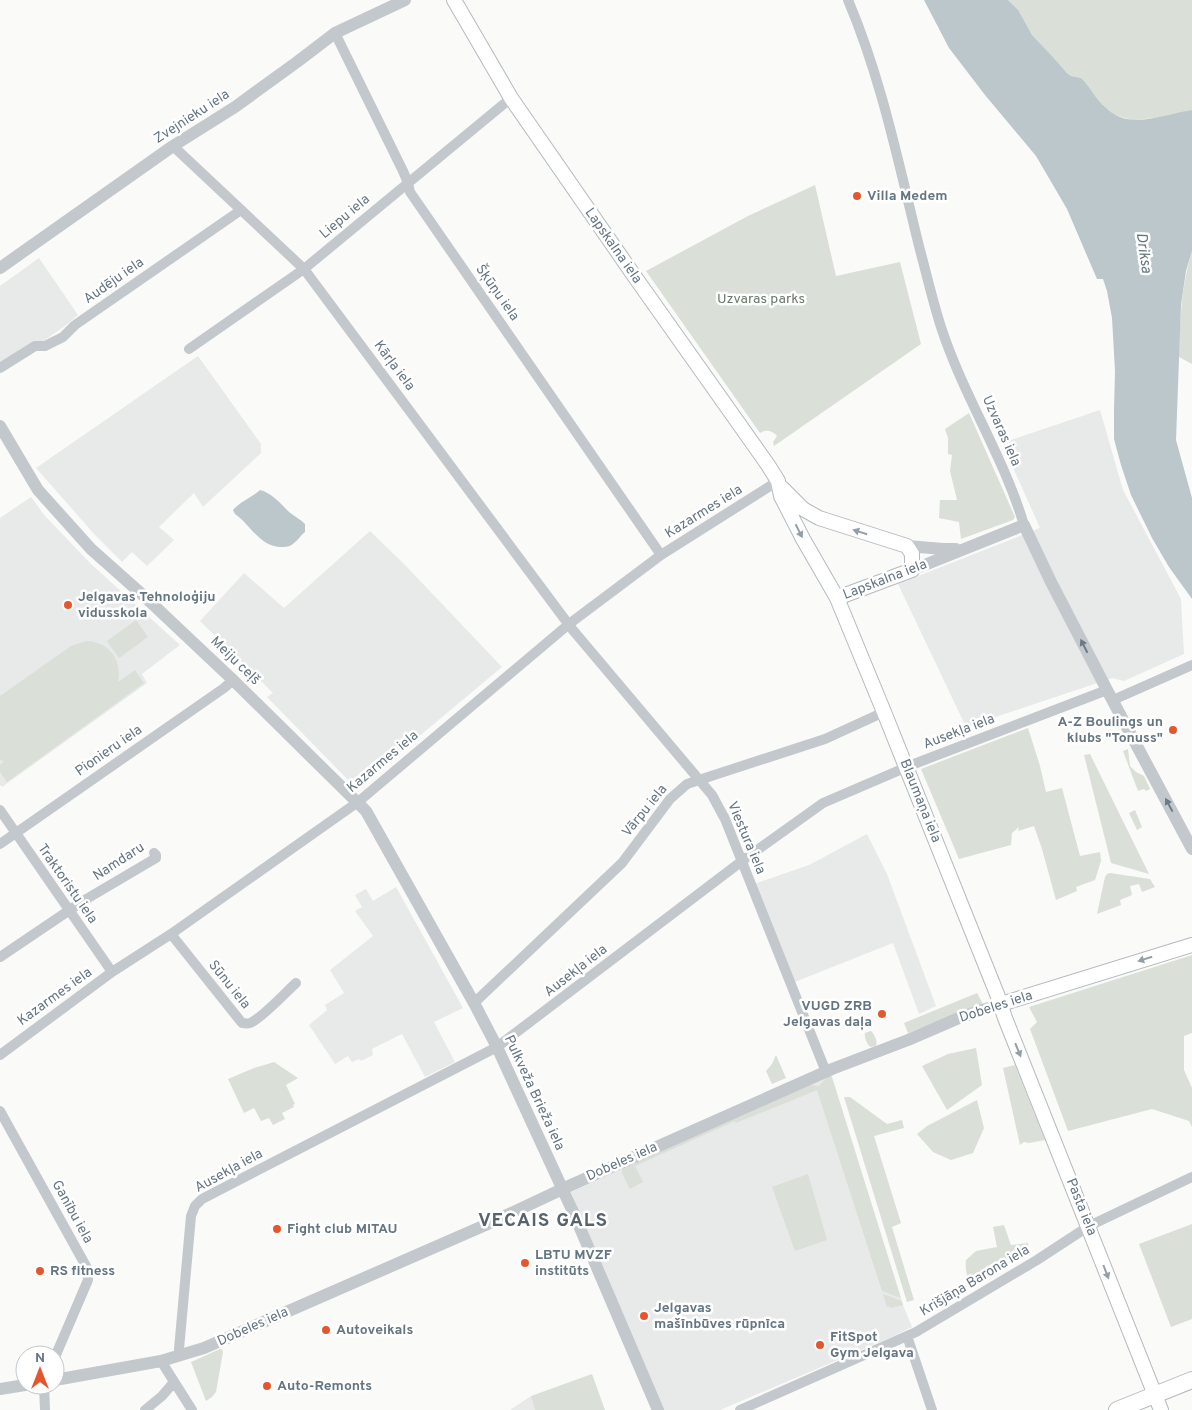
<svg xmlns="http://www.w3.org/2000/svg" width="1192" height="1410" font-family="Overpass,sans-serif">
  <rect width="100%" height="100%" fill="#fafaf8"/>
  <path fill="#e8e9e9" d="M 39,258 L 78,315 L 65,326 L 0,371 L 0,286 Z
    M 198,356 L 261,444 L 261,453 L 203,507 L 194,493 L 159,527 L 174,540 L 147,566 L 132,552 L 122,562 L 95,535 L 36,468 Z
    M 1100,410 L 1123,490 L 1181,599 L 1184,654 L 1124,681 L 1112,678 L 966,727 L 898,584 L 1040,528 L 1002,443 Z
    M 31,497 L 45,516 L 91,564 L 180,645 L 142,674 L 147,683 L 2,787 L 0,785 L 0,518 Z
    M 370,531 L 405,565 L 502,667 L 362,784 L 353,785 L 267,697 L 273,693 L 200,621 L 244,573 L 284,608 Z
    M 867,834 L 887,874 L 936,1006 L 919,1014 L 893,943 L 792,983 L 754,884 L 809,865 Z
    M 396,887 L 463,1008 L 434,1022 L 455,1062 L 425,1077 L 402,1034 L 372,1049 L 373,1055 L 361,1061 L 359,1059 L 352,1062 L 348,1056 L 335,1064 L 309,1025 L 327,1010 L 325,1005 L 344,993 L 330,970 L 373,936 L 355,911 L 362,907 L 355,895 L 366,889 L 373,901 Z
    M 831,1076 L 903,1305 L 912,1327 L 894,1336 L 720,1410 L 659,1410 L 571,1192 L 807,1085 Z
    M 531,1396 L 535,1410 L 510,1410 Z"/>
  <path fill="#dadfd7" d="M 1008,0 L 1192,0 L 1192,110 L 1165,117 L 1133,120 L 1114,115 L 1106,109 L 1081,78 L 1071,76 L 1067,73 L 1053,57 L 1032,35 L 1011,3 Z
    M 815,185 L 836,276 L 900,262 L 921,344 L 774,446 L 773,442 L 777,436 C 773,431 766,429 760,433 L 646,271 L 748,216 Z
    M 1192,251 L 1192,364 L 1179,357 C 1180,319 1181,288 1192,251 Z
    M 969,413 L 1015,517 L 1013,520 L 961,539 L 959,522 L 939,518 L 940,500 L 957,500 L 950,471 L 952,455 L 948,454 L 948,438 L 945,429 Z
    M 136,620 L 148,637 L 119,658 L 107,641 Z
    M 89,641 C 111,644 122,661 118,682 L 135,670 L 144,683 L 7,782 L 0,772 L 0,765 L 4,761 L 0,760 L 0,696 L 71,646 L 83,642 Z
    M 1028,728 L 1040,766 L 1046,792 L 1062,788 L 1080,856 L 1100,852 L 1101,861 L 1095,880 L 1076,887 L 1077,891 L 1056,900 L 1042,849 L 1034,826 L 1018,831 L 1019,827 L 1012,833 L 1011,845 L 959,859 L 921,769 Z
    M 1128,749 L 1130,766 L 1136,772 L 1144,776 L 1150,789 L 1146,791 L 1144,789 L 1138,791 L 1123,751 Z
    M 1090,754 L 1149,874 L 1111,863 L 1084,755 Z
    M 1135,810 L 1142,827 L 1137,830 L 1129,813 Z
    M 1110,873 L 1150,879 L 1155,887 L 1142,892 L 1139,884 L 1130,886 L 1132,895 L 1120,900 L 1121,905 L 1097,914 L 1105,877 L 1107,874 Z
    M 1192,955 L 1192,1033 L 1184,1036 L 1184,1070 L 1192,1088 L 1192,1127 L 1189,1121 L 1152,1109 L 1068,1131 L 1030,1029 L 1037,1022 L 1029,1007 Z
    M 977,993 L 983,1004 L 908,1033 L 904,1023 Z
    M 871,1031 C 874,1034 878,1041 876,1046 L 871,1047 C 867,1045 864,1037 865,1033 Z
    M 976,1048 L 982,1085 L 947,1110 L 922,1066 L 948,1054 Z
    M 776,1055 L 786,1078 L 772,1084 L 766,1071 L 772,1064 Z
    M 274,1062 L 298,1078 L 286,1085 L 295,1104 L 293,1105 L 294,1107 L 282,1113 L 285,1119 L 273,1125 L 269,1118 L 261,1121 L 254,1108 L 244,1113 L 228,1079 L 254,1068 Z
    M 1015,1065 L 1045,1140 L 1029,1143 L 1024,1142 L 1020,1145 L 1003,1068 Z
    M 831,1076 L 832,1077 L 901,1298 L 882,1291 L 817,1090 L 736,1123 L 735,1121 L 635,1166 L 643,1182 L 630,1189 L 622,1173 L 622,1168 L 811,1085 L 819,1086 L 827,1077 Z
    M 844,1097 L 850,1097 L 887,1124 L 902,1120 L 904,1128 L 874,1136 L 901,1223 L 892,1227 L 914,1300 L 907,1302 Z
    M 977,1100 L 984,1128 L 973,1153 L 951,1160 L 933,1152 L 917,1134 L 927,1126 Z
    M 808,1174 L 827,1240 L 795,1251 L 772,1187 Z
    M 1192,1224 L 1192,1319 L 1171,1327 L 1139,1244 Z
    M 1004,1225 L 1011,1245 L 1028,1243 L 1029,1250 L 972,1287 C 967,1279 965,1269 966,1260 L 976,1251 L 997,1247 L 993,1227 Z
    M 883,1294 L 902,1301 L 903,1305 L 890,1308 L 890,1306 L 887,1307 Z
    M 220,1349 L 222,1349 L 223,1352 L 216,1392 L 212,1397 L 206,1401 L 191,1362 Z
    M 592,1374 L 605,1410 L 535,1410 L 531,1396 Z"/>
  <path fill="#bbc7cb" d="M 924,0 L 1008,0 L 1018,10 L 1032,35 L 1053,57 L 1067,73 L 1071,76 L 1081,78 C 1090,87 1096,99 1106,108 C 1129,131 1165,114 1192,110 L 1192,251 L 1186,271 L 1181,305 L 1176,440 L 1192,498 L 1192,599 L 1169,567 L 1152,538 L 1131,495 L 1121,465 L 1114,439 L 1114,410 L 1115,371 L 1112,318 L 1107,291 L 1103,279 L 1097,279 L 1067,209 L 1036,156 L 985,95 L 949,48 Z
    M 260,490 C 272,493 281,504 289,512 C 294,516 300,519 305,524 L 305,532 C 301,535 298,540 294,543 C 291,546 287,547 283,547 C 260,548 251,525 235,514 L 233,510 C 241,501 251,498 260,490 Z"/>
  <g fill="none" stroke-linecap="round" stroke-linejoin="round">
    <g stroke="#b3babf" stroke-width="16">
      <path id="secondary" d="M 454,0 L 511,98 L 635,277 L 768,465 L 778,481 L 781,496 L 803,539 L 837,598 L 884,712 L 997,994 L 1005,1018 L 1161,1410
        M 782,488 L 803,509 L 819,518 L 907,546 L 912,554 L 912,570 L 837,598
        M 1001,1004 L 1192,945"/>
    </g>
    <g stroke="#b5babe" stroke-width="18">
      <path id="primary" d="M 1117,1410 L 1192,1380"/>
    </g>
    <path stroke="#c3c8cc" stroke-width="10" d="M 848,0 C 882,80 899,166 920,250 C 927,276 933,302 941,327 C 963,395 1004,457 1024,525
      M 335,33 L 403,171 L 408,183 L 410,192 L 661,555
      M 173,146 L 304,269 L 572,629 L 712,795 L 725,819 L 826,1072
      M 189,349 L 304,269 L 511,98
      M 0,368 L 35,346 L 45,346 L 63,337 L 75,325 L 241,210
      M 1113,700 L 1192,665
      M 0,810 L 112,972
      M 0,844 L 224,688 L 233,680
      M 171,934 L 242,1023 C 246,1023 246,1024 250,1023 C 261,1019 286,992 296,983
      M 0,957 L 83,901 L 156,858 L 156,855 L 154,853
      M 474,1003 L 622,863 L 670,799 L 687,784 L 699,780 L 825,739 L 884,712
      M 0,1055 L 112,972 L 171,934 L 358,802 L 569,624 L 661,555 L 778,481
      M 0,1111 L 87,1268 L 88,1280 L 55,1357
      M 907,1336 L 932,1410
      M 180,1356 L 179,1349 L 191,1216 L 195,1206 L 202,1199 L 497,1047 L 742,861 L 823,803 L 914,764 L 1107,690
      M 161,1361 L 192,1410
      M 44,1385 L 45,1410
      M 145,1410 L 162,1396 L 174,1382
      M 740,1410 L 916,1332 L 1037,1260 L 1089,1226 L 1192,1177"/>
    <path stroke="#c3c8cc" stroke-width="12" d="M 0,268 L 173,146 L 235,107 L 297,62 L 335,33 L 405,0
      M 0,426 L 38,490 L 91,549 L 145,597 L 233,680 L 366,811 L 474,1003 L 497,1047 L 574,1214 L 658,1410
      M 907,546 L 943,549 L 956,549
      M 912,570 L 1024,525 L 1051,582 L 1107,690 L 1192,849
      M 55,1380 L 161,1361 L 204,1348 L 490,1223 L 571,1185 L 832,1069 L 908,1040 L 959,1018 L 1001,1004
      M 0,1389 L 25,1385"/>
    <use href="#secondary" stroke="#fff" stroke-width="14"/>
    <use href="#primary" stroke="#fff" stroke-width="16"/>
  </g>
  <defs><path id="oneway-solid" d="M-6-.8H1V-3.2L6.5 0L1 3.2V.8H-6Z" transform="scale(1.25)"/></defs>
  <g fill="#939fa8">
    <use href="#oneway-solid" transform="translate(799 531) rotate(63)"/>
    <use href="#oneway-solid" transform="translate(860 532) rotate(-162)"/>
    <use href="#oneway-solid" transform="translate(1145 959) rotate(163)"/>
    <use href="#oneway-solid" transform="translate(1018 1050) rotate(68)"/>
    <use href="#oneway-solid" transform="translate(1106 1272) rotate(69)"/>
  </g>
  <g fill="#6a7a87">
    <use href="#oneway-solid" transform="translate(1084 646) rotate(-117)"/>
    <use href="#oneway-solid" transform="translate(1169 805) rotate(-118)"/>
  </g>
  <g fill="#e4572e" stroke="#fff" stroke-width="2">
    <circle cx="857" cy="196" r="5"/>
    <circle cx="68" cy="605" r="5"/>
    <circle cx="1173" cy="730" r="5"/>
    <circle cx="882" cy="1014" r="5"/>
    <circle cx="277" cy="1229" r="5"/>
    <circle cx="525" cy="1263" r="5"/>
    <circle cx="40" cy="1271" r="5"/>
    <circle cx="644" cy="1316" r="5"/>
    <circle cx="326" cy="1330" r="5"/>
    <circle cx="820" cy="1345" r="5"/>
    <circle cx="267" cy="1386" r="5"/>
  </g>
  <g text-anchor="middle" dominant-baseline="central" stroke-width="5" stroke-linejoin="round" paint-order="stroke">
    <g font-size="14" fill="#657683" stroke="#fff">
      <text transform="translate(192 117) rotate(-33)">Zvejnieku iela</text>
      <text transform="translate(345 217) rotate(-40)">Liepu iela</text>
      <text transform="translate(613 246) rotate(55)">Lapskalna iela</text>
      <text transform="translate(114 281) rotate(-35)">Audēju iela</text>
      <text transform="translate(497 293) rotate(55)">Šķūņu iela</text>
      <text transform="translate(394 366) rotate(53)">Kārļa iela</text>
      <text transform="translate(1001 431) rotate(66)">Uzvaras iela</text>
      <text transform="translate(704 512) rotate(-32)">Kazarmes iela</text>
      <text transform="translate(885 580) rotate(-21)">Lapskalna iela</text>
      <text transform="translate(235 661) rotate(44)">Meiju ceļš</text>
      <text transform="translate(959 732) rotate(-21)">Ausekļa iela</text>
      <text transform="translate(109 751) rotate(-35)">Pionieru iela</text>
      <text transform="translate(383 762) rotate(-40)">Kazarmes iela</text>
      <text transform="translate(920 801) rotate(68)">Blaumaņa iela</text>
      <text transform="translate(645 811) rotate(-51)">Vārpu iela</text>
      <text transform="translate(746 838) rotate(67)">Viestura iela</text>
      <text transform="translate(119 862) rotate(-33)">Namdaru</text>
      <text transform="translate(67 884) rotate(55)">Traktoristu iela</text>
      <text transform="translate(576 971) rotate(-38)">Ausekļa iela</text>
      <text transform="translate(229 985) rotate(51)">Sūnu iela</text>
      <text transform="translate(55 997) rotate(-36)">Kazarmes iela</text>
      <text transform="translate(996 1007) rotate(-18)">Dobeles iela</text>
      <text transform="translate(534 1093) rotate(65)">Pulkveža Brieža iela</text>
      <text transform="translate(622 1162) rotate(-24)">Dobeles iela</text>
      <text transform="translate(229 1171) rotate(-29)">Ausekļa iela</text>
      <text transform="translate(1081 1207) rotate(68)">Pasta iela</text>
      <text transform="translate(72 1212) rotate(61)">Ganību iela</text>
      <text transform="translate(975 1281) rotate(-31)">Krišjāņa Barona iela</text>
      <text transform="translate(253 1327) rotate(-24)">Dobeles iela</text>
    </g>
    <g font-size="14" font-weight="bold" fill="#657683" stroke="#fff" text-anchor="start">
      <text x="867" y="196">Villa Medem</text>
      <text x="78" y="597">Jelgavas Tehnoloģiju<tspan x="78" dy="16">vidusskola</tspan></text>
      <text x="1163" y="722" text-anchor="end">A-Z Boulings un<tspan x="1163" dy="16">klubs "Tonuss"</tspan></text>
      <text x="872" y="1006" text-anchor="end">VUGD ZRB<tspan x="872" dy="16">Jelgavas daļa</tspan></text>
      <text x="287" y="1229">Fight club MITAU</text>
      <text x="535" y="1255">LBTU MVZF<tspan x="535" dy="16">institūts</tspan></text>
      <text x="50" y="1271">RS fitness</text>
      <text x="654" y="1308">Jelgavas<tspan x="654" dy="16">mašīnbūves rūpnīca</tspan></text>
      <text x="336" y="1330">Autoveikals</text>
      <text x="830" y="1337">FitSpot<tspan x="830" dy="16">Gym Jelgava</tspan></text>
      <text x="277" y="1386">Auto-Remonts</text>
    </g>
    <g font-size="14" fill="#687a64" stroke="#fff">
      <text x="761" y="299">Uzvaras parks</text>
    </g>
    <g font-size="15" font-style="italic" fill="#60757c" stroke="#fff">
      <text transform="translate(1143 253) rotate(82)">Driksa</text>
    </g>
    <g font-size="19" font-weight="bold" letter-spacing="1" fill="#57646e" stroke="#fff">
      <text x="543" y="1221">VECAIS GALS</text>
    </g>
  </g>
  <g transform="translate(40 1370)"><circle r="24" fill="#ffffff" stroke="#c1c8cd"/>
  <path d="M0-4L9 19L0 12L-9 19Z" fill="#e4572e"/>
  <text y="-8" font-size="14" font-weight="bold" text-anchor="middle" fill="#657683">N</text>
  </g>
</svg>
